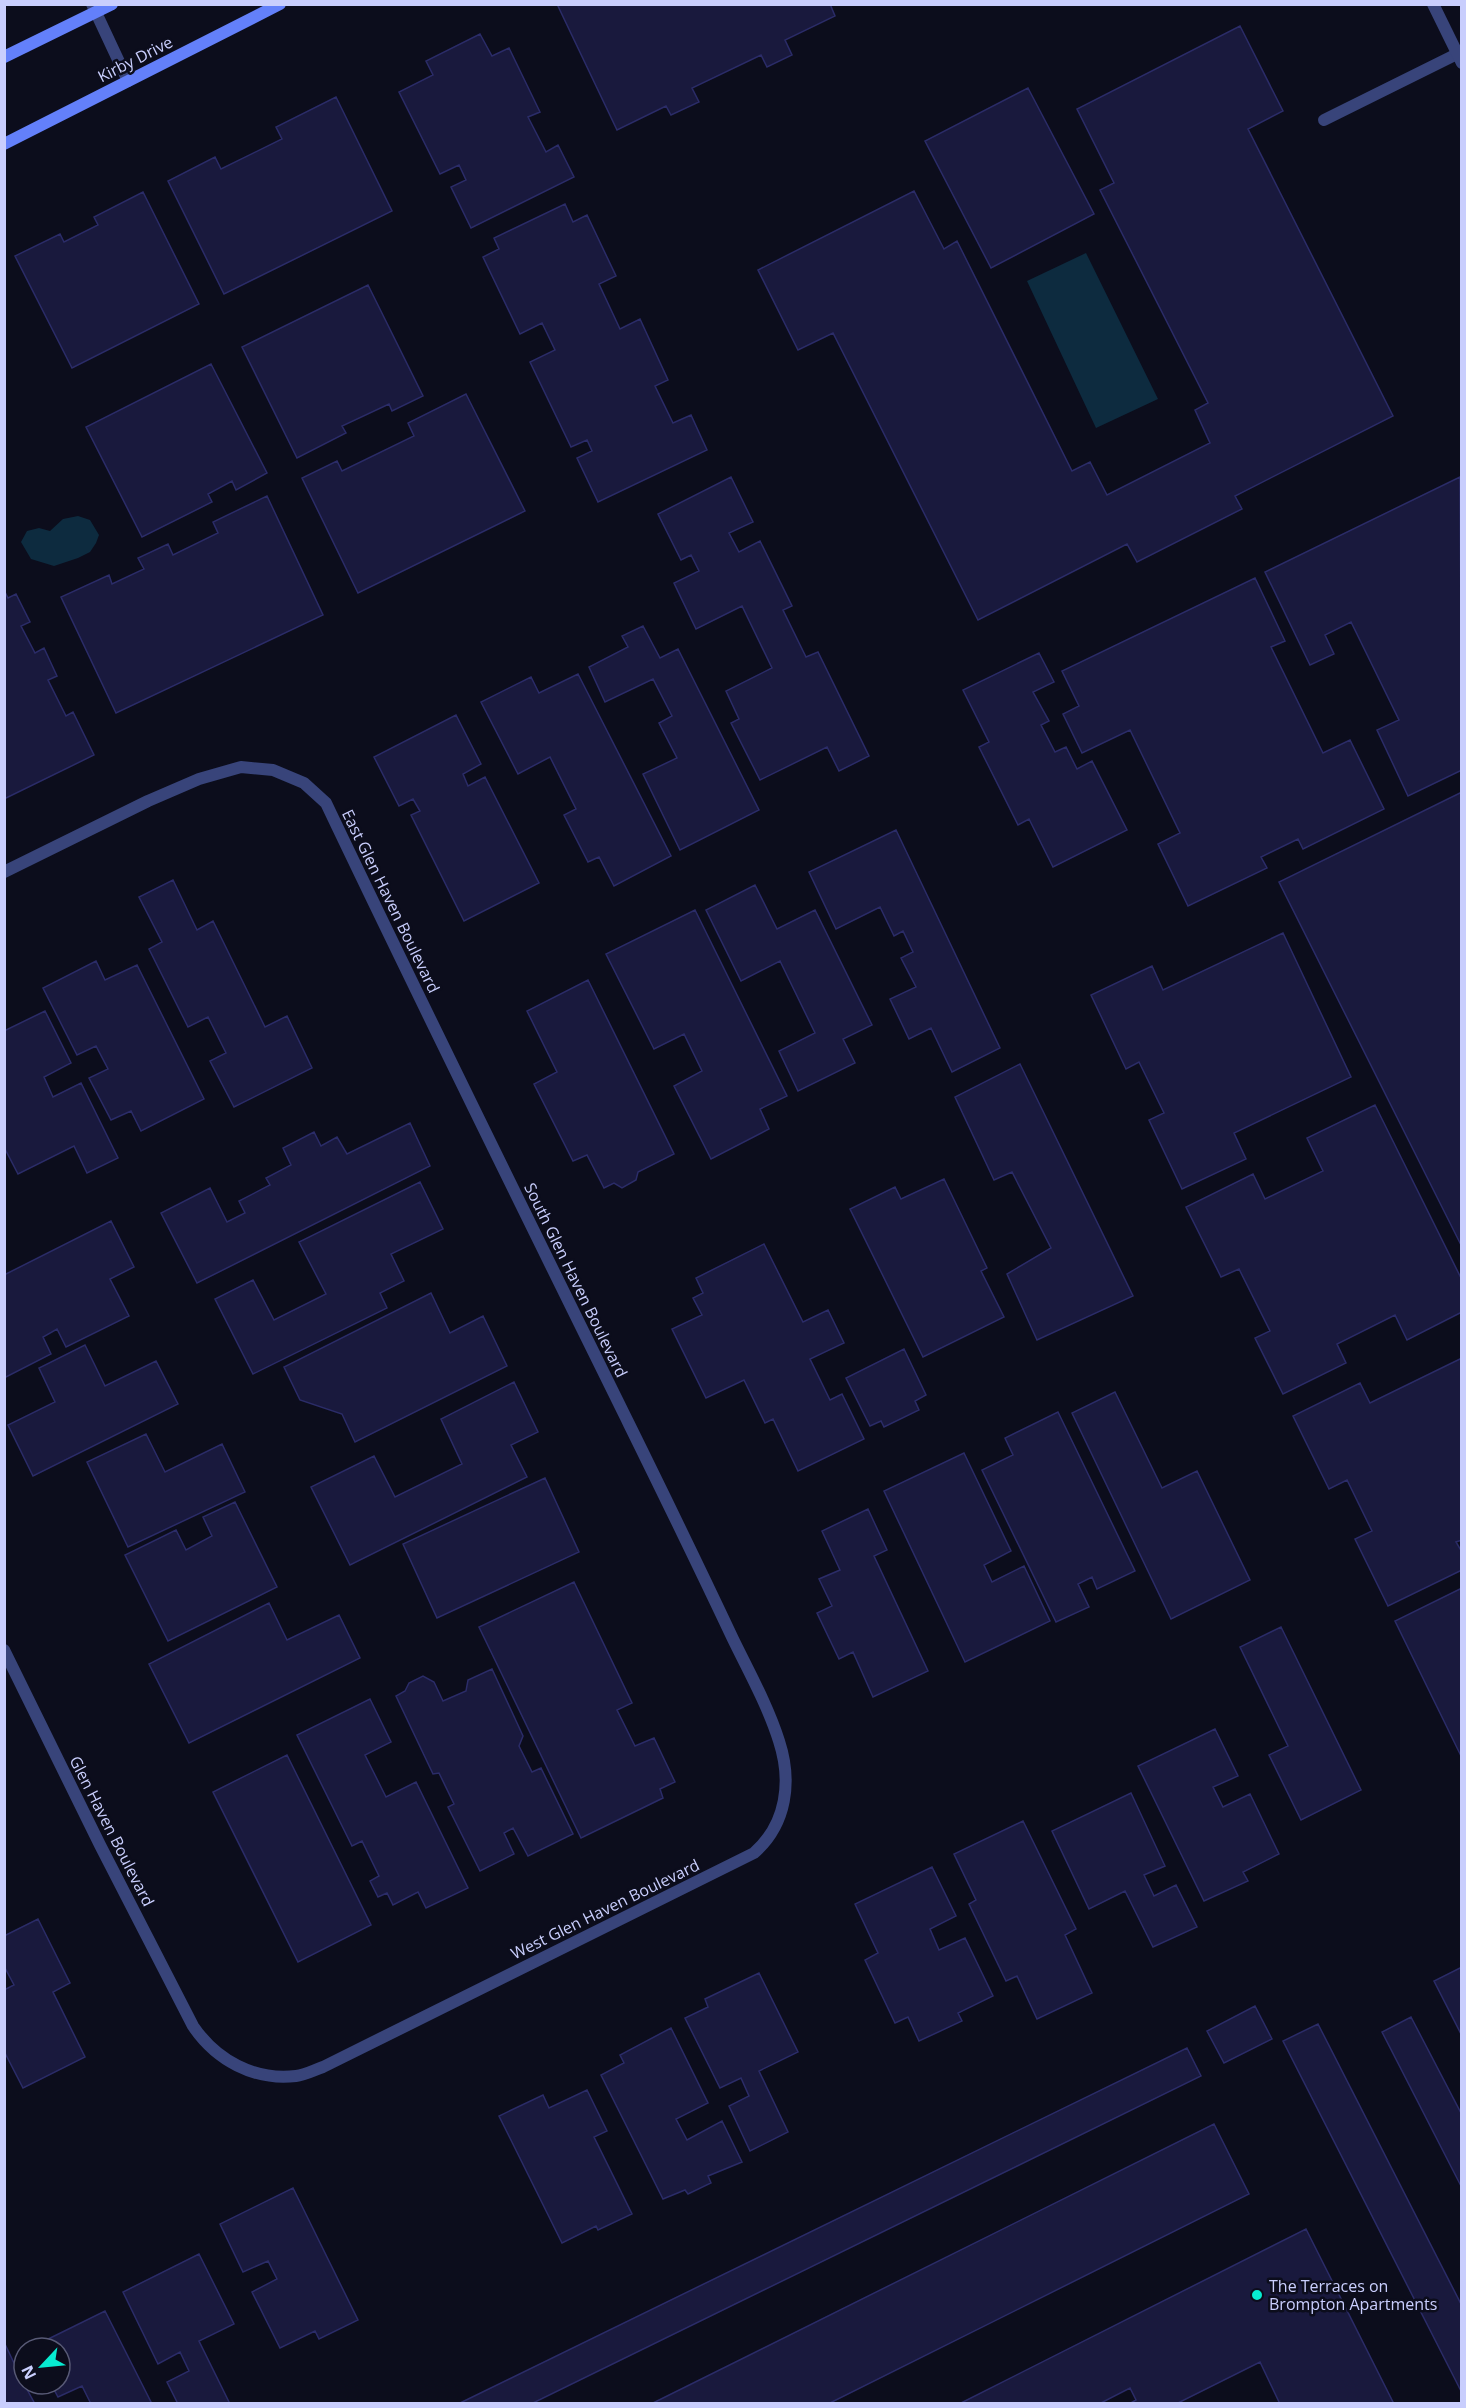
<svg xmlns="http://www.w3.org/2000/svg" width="1466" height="2408" font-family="'Open Sans',sans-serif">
  <rect width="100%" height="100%" fill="#0c0d1c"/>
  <path fill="#0d2b3f" d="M 1086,253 L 1158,399 L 1096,428 L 1027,281 Z
    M 78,516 L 90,520 L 99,535 L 96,543 L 90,552 L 78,558 L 54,566 L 31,559 L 21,542 L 27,531 L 39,528 L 50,531 L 63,519 Z"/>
  <path fill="#19193d" stroke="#2b2c68" stroke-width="1.5" d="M 557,4 L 830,4 L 835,16 L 785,40 L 792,55 L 767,67 L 761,55 L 692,88 L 699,102 L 671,115 L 666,106 L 617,130 Z
    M 1240,26 L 1283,111 L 1248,129 L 1393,416 L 1235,496 L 1242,509 L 1137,562 L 1127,544 L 978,620 L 833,333 L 798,350 L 758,270 L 914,191 L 944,249 L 957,241 L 1072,471 L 1090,462 L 1107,495 L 1210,443 L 1195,410 L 1208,403 L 1100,190 L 1114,183 L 1077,109 Z
    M 480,34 L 492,56 L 509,48 L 540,112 L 528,117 L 546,152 L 558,145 L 574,177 L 471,228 L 451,187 L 466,180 L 459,165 L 440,174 L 399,92 L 433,75 L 426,61 Z
    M 1028,88 L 1094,214 L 991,268 L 925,141 Z
    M 336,97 L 392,211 L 224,294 L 168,181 L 215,157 L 221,169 L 282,139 L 276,127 Z
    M 143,192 L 199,304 L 72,368 L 15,256 L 60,234 L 64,242 L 98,225 L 94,217 Z
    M 565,204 L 573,222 L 587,215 L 616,276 L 599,284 L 620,329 L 640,319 L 668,380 L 655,386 L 673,423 L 691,415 L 707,450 L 598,502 L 577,458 L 592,451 L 587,440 L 571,447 L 530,362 L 555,350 L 542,323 L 520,334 L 483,257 L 499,249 L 494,238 Z
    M 368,285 L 423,396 L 392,411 L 389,404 L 342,426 L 346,433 L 297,458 L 242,347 Z
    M 211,364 L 267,473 L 236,490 L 232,481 L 208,494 L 212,502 L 142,537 L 86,427 Z
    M 466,394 L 525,511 L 358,593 L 302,478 L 337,461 L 342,471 L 414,436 L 408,423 Z
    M 731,477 L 753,522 L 729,533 L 739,552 L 760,541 L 792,606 L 783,610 L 806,657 L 818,652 L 869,756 L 839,771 L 827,747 L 760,780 L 731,723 L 739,719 L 726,691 L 772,668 L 742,606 L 696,629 L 674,583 L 699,571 L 691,555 L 681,560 L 658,514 Z
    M 1460,477 L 1462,770 L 1408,796 L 1377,730 L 1399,720 L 1351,622 L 1325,635 L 1334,654 L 1310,665 L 1265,572 Z
    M 267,496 L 323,615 L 116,713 L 61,597 L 109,575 L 112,584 L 144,569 L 138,558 L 168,544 L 173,555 L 218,533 L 213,522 Z
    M 1255,578 L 1285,641 L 1271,647 L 1323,753 L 1350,740 L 1384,809 L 1303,849 L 1298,839 L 1261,857 L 1267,868 L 1188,906 L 1158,844 L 1180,833 L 1130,730 L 1082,753 L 1063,714 L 1079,706 L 1062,671 Z
    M 4,590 L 8,598 L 16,594 L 30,622 L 21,626 L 35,653 L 44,648 L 57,676 L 48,680 L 66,716 L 73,712 L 94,755 L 4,799 Z
    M 643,626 L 660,658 L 678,649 L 759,810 L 680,850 L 643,774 L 677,758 L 659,723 L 672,716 L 653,679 L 605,702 L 589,667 L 628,647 L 622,636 Z
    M 1039,653 L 1054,682 L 1033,692 L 1049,721 L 1041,725 L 1055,752 L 1066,747 L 1077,769 L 1092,761 L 1127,830 L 1053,867 L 1029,819 L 1018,825 L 979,747 L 989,742 L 963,690 Z
    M 578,674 L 671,856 L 614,886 L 599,857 L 588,862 L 564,815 L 576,809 L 550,757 L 518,774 L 481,702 L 531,677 L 539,693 Z
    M 456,715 L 481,764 L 463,774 L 468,786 L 485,777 L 539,883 L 464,921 L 411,815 L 420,811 L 413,799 L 399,806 L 374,757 Z
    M 1462,792 L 1462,1247 L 1279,882 Z
    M 896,830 L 1000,1048 L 952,1072 L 931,1028 L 909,1039 L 890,999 L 916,987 L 901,958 L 913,952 L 903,931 L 894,936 L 880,907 L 836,929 L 809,872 Z
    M 173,880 L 197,930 L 213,921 L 265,1027 L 287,1016 L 312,1068 L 234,1107 L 210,1061 L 226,1053 L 208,1017 L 188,1027 L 149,949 L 162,942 L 139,897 Z
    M 755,885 L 777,929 L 815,910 L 872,1025 L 843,1039 L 855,1063 L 798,1091 L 779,1051 L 815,1033 L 780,961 L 741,981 L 706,910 Z
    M 695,910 L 787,1096 L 760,1109 L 769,1129 L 711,1159 L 674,1086 L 702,1071 L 684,1034 L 654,1049 L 606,954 Z
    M 1283,933 L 1351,1077 L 1234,1133 L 1246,1159 L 1182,1189 L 1149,1120 L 1164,1113 L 1139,1062 L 1126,1069 L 1091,995 L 1152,966 L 1163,990 Z
    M 96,961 L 105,980 L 137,965 L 204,1099 L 141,1131 L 131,1111 L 111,1120 L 89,1078 L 108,1069 L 96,1046 L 77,1055 L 43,988 Z
    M 588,980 L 674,1154 L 638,1172 L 636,1180 L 622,1188 L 614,1183 L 604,1188 L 587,1155 L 573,1161 L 534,1084 L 557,1072 L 527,1011 Z
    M 45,1011 L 71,1063 L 44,1077 L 53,1097 L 81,1083 L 118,1158 L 87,1173 L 74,1146 L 18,1174 L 4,1147 L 4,1031 Z
    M 1020,1064 L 1133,1296 L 1037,1340 L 1007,1274 L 1051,1248 L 1012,1172 L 994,1180 L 955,1097 Z
    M 1375,1105 L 1462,1280 L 1462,1312 L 1407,1340 L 1395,1315 L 1337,1344 L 1346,1363 L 1283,1394 L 1255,1338 L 1270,1331 L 1239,1269 L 1221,1277 L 1186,1207 L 1253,1174 L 1265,1199 L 1323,1171 L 1307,1138 Z
    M 410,1123 L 430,1166 L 197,1283 L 161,1213 L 210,1188 L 227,1222 L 245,1213 L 239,1201 L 270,1185 L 266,1178 L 291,1165 L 283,1148 L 314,1132 L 321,1146 L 337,1137 L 347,1154 Z
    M 944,1179 L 987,1268 L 981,1271 L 1004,1317 L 923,1357 L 850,1209 L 895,1187 L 901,1199 Z
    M 420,1182 L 443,1229 L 391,1254 L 404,1281 L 380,1293 L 387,1308 L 253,1374 L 215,1299 L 253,1280 L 274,1320 L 326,1294 L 299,1242 Z
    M 111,1221 L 134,1267 L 110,1279 L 129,1316 L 66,1347 L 57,1329 L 43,1337 L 51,1354 L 4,1378 L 4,1275 Z
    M 764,1244 L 803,1322 L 828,1310 L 844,1343 L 810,1359 L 830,1400 L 842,1394 L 864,1439 L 798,1471 L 773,1419 L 765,1423 L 744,1380 L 706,1398 L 672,1329 L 702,1315 L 693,1298 L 703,1293 L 696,1278 Z
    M 431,1293 L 450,1333 L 483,1316 L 507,1366 L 355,1442 L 342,1414 L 300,1400 L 284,1367 Z
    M 85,1345 L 105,1386 L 156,1361 L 178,1404 L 33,1476 L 8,1425 L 55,1402 L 39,1368 Z
    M 904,1349 L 926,1395 L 915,1401 L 919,1410 L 884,1427 L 881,1421 L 870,1426 L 846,1378 Z
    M 1462,1358 L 1462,1540 L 1456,1542 L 1462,1552 L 1462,1570 L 1388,1606 L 1355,1539 L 1372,1531 L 1347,1480 L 1329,1489 L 1293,1416 L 1360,1383 L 1370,1403 Z
    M 514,1382 L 538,1432 L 511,1445 L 527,1477 L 350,1565 L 311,1487 L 374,1456 L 395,1497 L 462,1464 L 441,1419 Z
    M 1115,1392 L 1162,1488 L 1197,1471 L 1250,1580 L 1171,1619 L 1072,1413 Z
    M 1058,1412 L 1135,1571 L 1097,1589 L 1092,1577 L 1078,1584 L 1089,1607 L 1056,1622 L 982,1470 L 1013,1455 L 1005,1438 Z
    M 146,1434 L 165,1472 L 222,1444 L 245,1492 L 128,1547 L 87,1462 Z
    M 964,1453 L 1011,1551 L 984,1565 L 992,1582 L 1024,1566 L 1050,1621 L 965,1662 L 884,1491 Z
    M 545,1478 L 579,1552 L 437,1618 L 403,1544 Z
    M 235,1502 L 277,1587 L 168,1641 L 125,1555 L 176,1530 L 186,1550 L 212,1536 L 203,1517 Z
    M 868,1509 L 887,1550 L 874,1556 L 928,1671 L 873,1697 L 853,1652 L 839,1659 L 817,1613 L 832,1606 L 819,1579 L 840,1570 L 822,1531 Z
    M 574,1582 L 632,1703 L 617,1710 L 635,1746 L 654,1738 L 675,1782 L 660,1789 L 663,1798 L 581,1838 L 479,1627 Z
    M 1462,1588 L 1462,1758 L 1395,1621 Z
    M 269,1603 L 287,1640 L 339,1615 L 360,1658 L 189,1743 L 149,1664 Z
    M 1281,1627 L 1361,1790 L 1301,1820 L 1269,1755 L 1288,1746 L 1240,1647 Z
    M 492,1669 L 523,1736 L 519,1746 L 532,1772 L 541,1768 L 573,1834 L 528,1856 L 513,1828 L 504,1833 L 514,1854 L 480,1871 L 448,1807 L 454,1804 L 439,1773 L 433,1774 L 396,1696 L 405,1691 L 409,1683 L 423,1676 L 434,1682 L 443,1701 L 466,1691 L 468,1680 Z
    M 370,1699 L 391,1742 L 365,1755 L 386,1797 L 416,1782 L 468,1888 L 426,1908 L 418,1892 L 393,1905 L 387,1893 L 378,1897 L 370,1881 L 379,1876 L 362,1841 L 352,1846 L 297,1735 Z
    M 1215,1729 L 1238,1776 L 1213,1787 L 1223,1807 L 1250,1794 L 1279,1854 L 1243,1872 L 1248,1881 L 1204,1901 L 1138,1766 Z
    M 287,1755 L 371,1925 L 298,1962 L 213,1792 Z
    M 1131,1793 L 1165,1866 L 1144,1875 L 1154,1896 L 1176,1885 L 1197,1927 L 1153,1947 L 1125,1891 L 1089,1909 L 1052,1831 Z
    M 1023,1821 L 1076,1929 L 1065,1935 L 1092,1993 L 1037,2019 L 1017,1976 L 1006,1981 L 969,1904 L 976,1900 L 954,1854 Z
    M 932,1867 L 956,1916 L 930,1929 L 939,1950 L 965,1938 L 993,1996 L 958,2013 L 962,2021 L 919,2041 L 908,2017 L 895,2023 L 865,1960 L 878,1953 L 855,1904 Z
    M 38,1919 L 70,1983 L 53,1992 L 85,2057 L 23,2088 L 4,2051 L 4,1990 L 14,1985 L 4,1966 L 4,1936 Z
    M 1462,1967 L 1462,2036 L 1434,1981 Z
    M 759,1973 L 798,2052 L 759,2071 L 788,2132 L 750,2151 L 729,2106 L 749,2096 L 741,2078 L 720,2088 L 685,2018 L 708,2007 L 705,1999 Z
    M 1255,2006 L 1272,2039 L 1224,2063 L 1207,2031 Z
    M 1411,2017 L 1462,2115 L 1462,2188 L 1382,2032 Z
    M 1318,2024 L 1462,2306 L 1462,2393 L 1283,2041 Z
    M 671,2028 L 708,2103 L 676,2119 L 687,2140 L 722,2121 L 742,2162 L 708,2176 L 711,2183 L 688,2194 L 685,2190 L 663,2199 L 601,2075 L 624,2063 L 620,2055 Z
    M 1187,2048 L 1201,2076 L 531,2404 L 458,2404 Z
    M 587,2090 L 607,2131 L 594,2137 L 632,2214 L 598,2230 L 596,2226 L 562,2243 L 499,2116 L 543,2095 L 549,2108 Z
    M 1214,2124 L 1249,2194 L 828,2404 L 651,2404 Z
    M 293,2188 L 358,2320 L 319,2339 L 315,2331 L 280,2348 L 252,2292 L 277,2279 L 268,2261 L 243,2272 L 220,2224 Z
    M 1306,2229 L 1394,2404 L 1280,2404 L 1260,2362 L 1176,2404 L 1129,2404 L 1136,2400 L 1130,2388 L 1099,2404 L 959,2404 Z
    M 199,2254 L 234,2324 L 199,2341 L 230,2404 L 178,2404 L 167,2382 L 189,2371 L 180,2352 L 158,2364 L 123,2292 Z
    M 105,2311 L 152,2404 L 87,2404 L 90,2402 L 82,2386 L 58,2397 L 51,2384 L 60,2384 L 60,2348 L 32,2347 Z
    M 4,2342 L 24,2384 L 35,2404 L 4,2404 Z"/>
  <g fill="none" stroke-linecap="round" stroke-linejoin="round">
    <path stroke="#38447a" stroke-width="12" d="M 1324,120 L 1457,54"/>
    <path stroke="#38447a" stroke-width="12" d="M 92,4 L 128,81
      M 1433,4 L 1462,63
      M 4,872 L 148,801 L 199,779 L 241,767 L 273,770 L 304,783 L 326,803 C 425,1011 527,1217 629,1424 C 664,1495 699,1567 733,1639 C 749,1672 768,1706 779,1741 C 792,1781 787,1824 754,1853 L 323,2067 C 314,2070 305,2075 296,2076 C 254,2081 216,2060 193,2026 L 100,1845 L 4,1650"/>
    <path stroke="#6380fa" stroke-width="12" d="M 4,57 L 112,4
      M 4,144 L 280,4"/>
  </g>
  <circle fill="#07ebd1" stroke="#0c0d1c" stroke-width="2" cx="1257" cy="2295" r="6"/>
  <g text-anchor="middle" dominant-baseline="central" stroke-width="5" stroke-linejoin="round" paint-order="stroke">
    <g font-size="16" fill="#c9cefd" stroke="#0c0d1c">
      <text transform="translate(135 59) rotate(-27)">Kirby Drive</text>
      <text transform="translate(391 901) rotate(64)">East Glen Haven Boulevard</text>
      <text transform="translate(576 1280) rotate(64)">South Glen Haven Boulevard</text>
      <text transform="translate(112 1831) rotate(63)">Glen Haven Boulevard</text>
      <text transform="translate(605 1909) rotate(-26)">West Glen Haven Boulevard</text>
    </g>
    <g font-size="16" fill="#c9cefd" stroke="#0c0d1c" text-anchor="start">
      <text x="1269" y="2286">The Terraces on<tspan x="1269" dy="18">Brompton Apartments</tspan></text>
    </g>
  </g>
  <rect width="1466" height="2408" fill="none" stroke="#c9cefd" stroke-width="12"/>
  <g transform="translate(42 2366) rotate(244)"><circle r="28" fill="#0c0d1c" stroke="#585a76" stroke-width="1.5"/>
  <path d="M0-4.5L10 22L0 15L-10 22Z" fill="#07ebd1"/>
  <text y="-9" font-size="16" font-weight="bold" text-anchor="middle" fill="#c9cefd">N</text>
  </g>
</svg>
